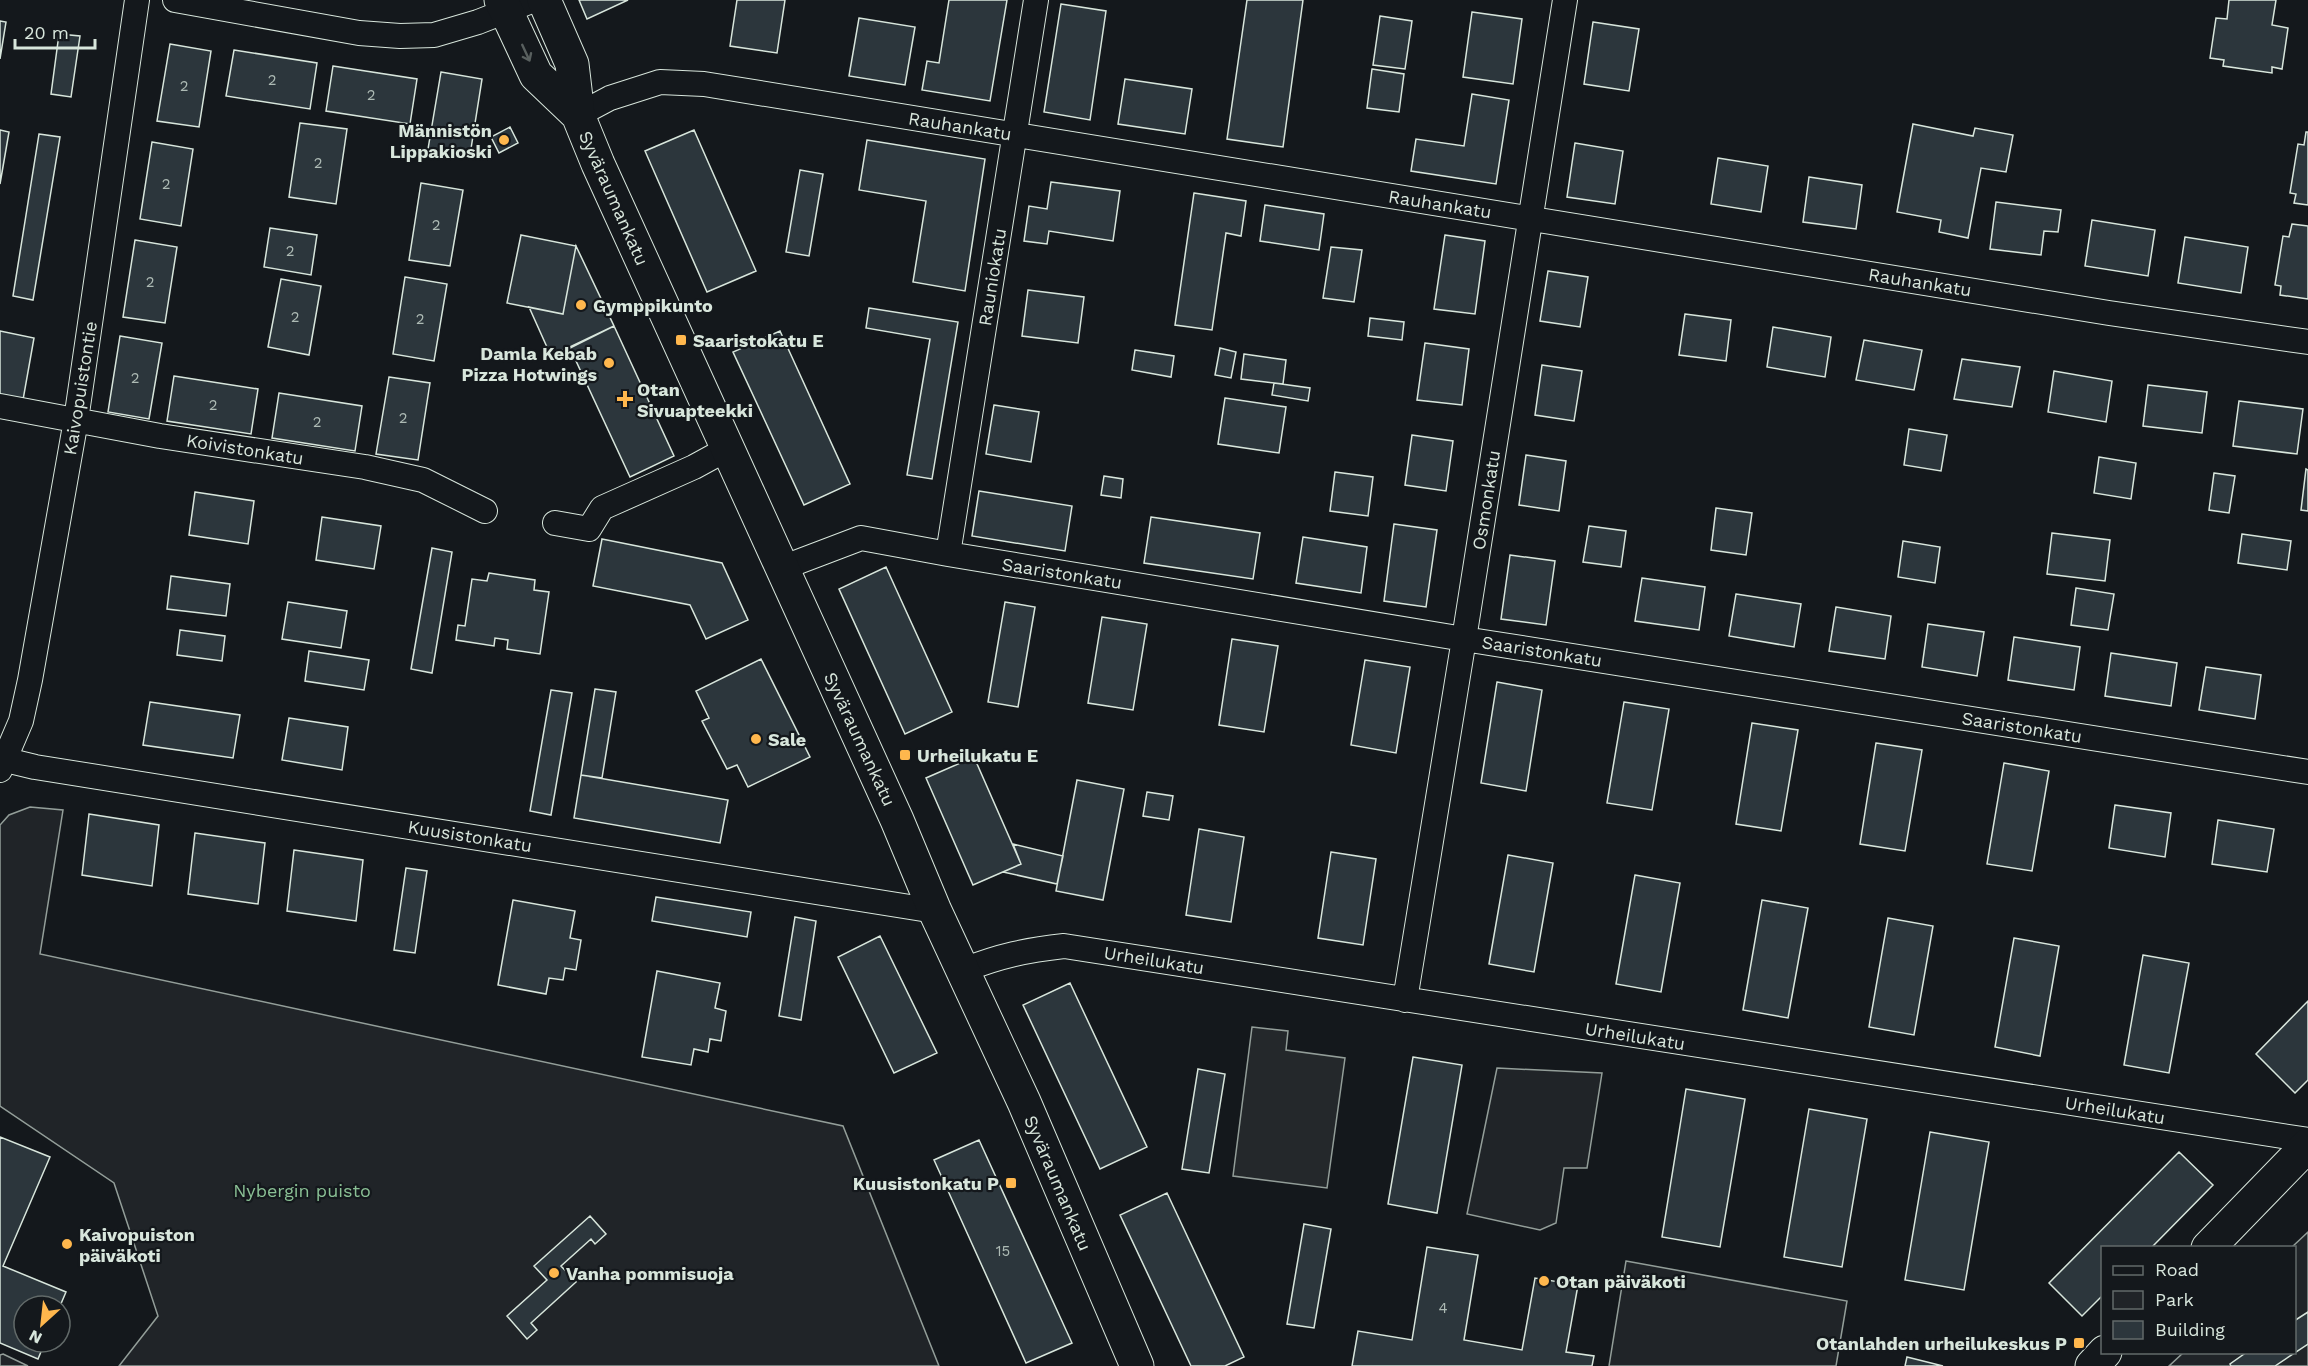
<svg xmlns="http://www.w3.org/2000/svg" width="2308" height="1366" font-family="'Work Sans',sans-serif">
  <rect width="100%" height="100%" fill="#14181c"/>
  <path fill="#202428" stroke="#939e99" stroke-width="1.5" d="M 30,807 L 63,810 L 40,954 L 843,1126 L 939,1366 L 119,1366 L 158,1316 L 114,1183 L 0,1106 L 0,825 L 9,815 Z
    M 1497,1068 L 1602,1073 L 1587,1168 L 1564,1168 L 1556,1223 L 1540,1230 L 1467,1214 Z
    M 2308,1232 L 2308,1366 L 2169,1366 L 2183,1353 L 2294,1352 L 2294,1248 L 2292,1247 Z
    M 1626,1261 L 1847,1301 L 1836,1366 L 1609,1366 Z
    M 3,1354 L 28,1366 L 0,1366 L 0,1355 Z"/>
  <path fill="#24282b" stroke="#939e99" stroke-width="1.5" d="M 1252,1027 L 1288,1031 L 1286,1050 L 1345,1058 L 1327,1188 L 1233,1176 Z"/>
  <path fill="#2c363c" stroke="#d8e6dc" stroke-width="1.5" d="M 579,0 L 628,0 L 587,19 Z
    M 737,0 L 785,0 L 777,53 L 730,46 Z
    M 949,0 L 1007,0 L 990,101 L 922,90 L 927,61 L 939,63 Z
    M 1247,0 L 1303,0 L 1283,147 L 1227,139 Z
    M 2229,0 L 2276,0 L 2272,25 L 2288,28 L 2282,69 L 2272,67 L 2272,73 L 2223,66 L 2224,60 L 2210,58 L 2216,18 L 2227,19 Z
    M 1061,4 L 1106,11 L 1090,120 L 1044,112 Z
    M 1472,12 L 1522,19 L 1513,84 L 1463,77 Z
    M 1380,16 L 1412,21 L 1405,69 L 1373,65 Z
    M 859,18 L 915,27 L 905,85 L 849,76 Z
    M 0,21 L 6,22 L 0,59 Z
    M 1593,22 L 1639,29 L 1629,91 L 1584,84 Z
    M 59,34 L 80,36 L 71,97 L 51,94 Z
    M 170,44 L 211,51 L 199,127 L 157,121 Z
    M 234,50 L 317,63 L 310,109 L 226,96 Z
    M 333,66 L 417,79 L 410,124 L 326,111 Z
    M 1372,69 L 1404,74 L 1399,112 L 1367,108 Z
    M 441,72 L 482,79 L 470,155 L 428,149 Z
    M 1125,79 L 1192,89 L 1185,134 L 1118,124 Z
    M 1472,94 L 1509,100 L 1496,184 L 1411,171 L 1416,139 L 1464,146 Z
    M 300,123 L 347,129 L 336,204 L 289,197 Z
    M 1913,124 L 1973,136 L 1975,128 L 2013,135 L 2006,172 L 1981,168 L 1968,238 L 1939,232 L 1941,220 L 1897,212 Z
    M 510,127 L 518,143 L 499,153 L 491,137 Z
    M 0,130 L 9,132 L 0,184 Z
    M 694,130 L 756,271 L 707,292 L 645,151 Z
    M 2306,132 L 2308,132 L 2308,205 L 2294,203 L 2296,194 L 2290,193 L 2298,144 L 2304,145 Z
    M 39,134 L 60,137 L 33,300 L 13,296 Z
    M 867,140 L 985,159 L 965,291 L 913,282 L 926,201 L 859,190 Z
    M 152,142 L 193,149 L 181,226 L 140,219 Z
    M 1575,143 L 1623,151 L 1615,204 L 1567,197 Z
    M 1718,158 L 1768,166 L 1761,212 L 1711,204 Z
    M 800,170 L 823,174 L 809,256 L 786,252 Z
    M 1809,177 L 1862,185 L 1856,229 L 1803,222 Z
    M 1051,182 L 1120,191 L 1113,241 L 1049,231 L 1047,244 L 1024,241 L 1029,206 L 1047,209 Z
    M 421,183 L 463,190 L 450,266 L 409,260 Z
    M 1194,193 L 1246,201 L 1241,236 L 1226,233 L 1212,330 L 1175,325 Z
    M 1996,202 L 2061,210 L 2058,232 L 2044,231 L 2041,255 L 1990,249 Z
    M 1265,205 L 1324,214 L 1319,250 L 1260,241 Z
    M 2092,220 L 2155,230 L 2148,276 L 2085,266 Z
    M 2292,224 L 2308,226 L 2308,299 L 2280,295 L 2281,286 L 2275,285 L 2283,236 L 2289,237 Z
    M 270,228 L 317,235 L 311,275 L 264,267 Z
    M 521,235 L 576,246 L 563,314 L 507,303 Z
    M 1445,235 L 1485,241 L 1475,314 L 1434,309 Z
    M 2185,237 L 2248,247 L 2241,293 L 2178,283 Z
    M 135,240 L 177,247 L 165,323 L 123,317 Z
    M 576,246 L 614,326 L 551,356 L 529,307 L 563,314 Z
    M 1331,247 L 1362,250 L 1354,302 L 1323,298 Z
    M 1548,271 L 1588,277 L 1580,327 L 1540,321 Z
    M 405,277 L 447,284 L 434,361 L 393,354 Z
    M 281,279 L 321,286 L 309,355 L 268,347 Z
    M 1028,290 L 1084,297 L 1078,343 L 1022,336 Z
    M 869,308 L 958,322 L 932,479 L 907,475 L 930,339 L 866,328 Z
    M 1685,314 L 1731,320 L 1726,361 L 1679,355 Z
    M 1370,318 L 1404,322 L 1402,340 L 1368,336 Z
    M 614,326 L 674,456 L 630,477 L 570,348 Z
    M 1773,327 L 1831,337 L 1825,377 L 1767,367 Z
    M 0,331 L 34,338 L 23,400 L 0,396 Z
    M 780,331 L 850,484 L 804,505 L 733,352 Z
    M 120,336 L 162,343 L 149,419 L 108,412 Z
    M 1864,340 L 1922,350 L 1914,390 L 1856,380 Z
    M 1425,343 L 1469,349 L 1462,405 L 1417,400 Z
    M 1220,348 L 1236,352 L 1231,378 L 1215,375 Z
    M 1135,350 L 1174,356 L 1171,377 L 1132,370 Z
    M 1244,354 L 1286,360 L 1283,384 L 1241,379 Z
    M 1962,359 L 2020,367 L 2012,407 L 1954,399 Z
    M 1542,365 L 1582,371 L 1574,421 L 1535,415 Z
    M 2054,371 L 2112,381 L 2106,422 L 2048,412 Z
    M 174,376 L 258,389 L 251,434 L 167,421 Z
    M 389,377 L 430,383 L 418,460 L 376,454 Z
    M 1274,383 L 1310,388 L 1308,401 L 1272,395 Z
    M 2148,385 L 2207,392 L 2202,433 L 2143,426 Z
    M 279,393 L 362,406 L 355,451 L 272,438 Z
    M 1225,398 L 1286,407 L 1279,453 L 1218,444 Z
    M 2239,401 L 2303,409 L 2297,454 L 2233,446 Z
    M 994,405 L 1039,412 L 1031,462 L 986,454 Z
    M 1909,429 L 1947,435 L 1941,471 L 1904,465 Z
    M 1412,435 L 1453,441 L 1446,491 L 1405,485 Z
    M 1526,455 L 1566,461 L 1559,511 L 1519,505 Z
    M 2099,457 L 2136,463 L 2131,499 L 2094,493 Z
    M 2306,469 L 2308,470 L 2308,511 L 2301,510 Z
    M 1335,472 L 1373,477 L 1368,516 L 1330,511 Z
    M 2214,473 L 2235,476 L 2229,513 L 2209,510 Z
    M 1104,476 L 1123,479 L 1121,498 L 1101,495 Z
    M 979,491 L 1072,506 L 1065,551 L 972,536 Z
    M 195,492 L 254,501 L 248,544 L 189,535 Z
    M 1716,508 L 1752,513 L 1746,555 L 1711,550 Z
    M 322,517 L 381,526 L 374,569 L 316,560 Z
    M 1151,517 L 1260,533 L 1253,579 L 1144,563 Z
    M 1394,524 L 1437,530 L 1426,607 L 1384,601 Z
    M 1589,526 L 1626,531 L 1621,567 L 1583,562 Z
    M 2052,533 L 2110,540 L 2105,581 L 2047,574 Z
    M 2242,534 L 2291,541 L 2287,570 L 2238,563 Z
    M 1303,537 L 1367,547 L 1361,593 L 1296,583 Z
    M 602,539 L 722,563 L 748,620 L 706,639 L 690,605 L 593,586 Z
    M 1903,541 L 1940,547 L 1935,583 L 1898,577 Z
    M 432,548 L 452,552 L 432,673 L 411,669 Z
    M 1510,555 L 1555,561 L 1546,625 L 1501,619 Z
    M 886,567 L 952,712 L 905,734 L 839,589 Z
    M 489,573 L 535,580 L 534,590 L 549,592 L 540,654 L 507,649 L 508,640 L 495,638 L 494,646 L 456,640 L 458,625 L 465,626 L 472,579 L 487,581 Z
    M 171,576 L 230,584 L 226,616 L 167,609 Z
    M 1642,578 L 1705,587 L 1699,630 L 1635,621 Z
    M 2076,588 L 2114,594 L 2108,630 L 2071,625 Z
    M 1736,594 L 1801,604 L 1794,647 L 1729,636 Z
    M 288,602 L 347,611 L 341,648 L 282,639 Z
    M 1005,602 L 1035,607 L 1018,707 L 988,702 Z
    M 1836,607 L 1891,616 L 1885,659 L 1829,651 Z
    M 1102,617 L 1147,624 L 1133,710 L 1088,703 Z
    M 1928,624 L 1984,632 L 1977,676 L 1922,667 Z
    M 180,630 L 225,636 L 222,661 L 177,655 Z
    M 2014,637 L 2080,647 L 2074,690 L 2008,680 Z
    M 1232,639 L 1278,646 L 1264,732 L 1219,725 Z
    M 309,651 L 369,660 L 364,690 L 305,681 Z
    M 2111,653 L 2177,663 L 2171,706 L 2105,696 Z
    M 761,659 L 810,757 L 748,787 L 737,765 L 727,769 L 702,721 L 709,718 L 696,691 Z
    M 1365,660 L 1410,667 L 1396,753 L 1351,745 Z
    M 2206,667 L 2261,675 L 2255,719 L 2199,710 Z
    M 1497,682 L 1542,690 L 1526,791 L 1481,783 Z
    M 595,689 L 616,692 L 602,778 L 581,775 Z
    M 551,690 L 572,693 L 551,815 L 530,811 Z
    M 150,702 L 240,715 L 233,758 L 143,745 Z
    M 1624,702 L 1669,709 L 1652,810 L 1607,803 Z
    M 289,718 L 348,727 L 342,770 L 282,760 Z
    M 1752,723 L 1798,730 L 1781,831 L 1736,824 Z
    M 1876,743 L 1922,750 L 1905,851 L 1860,844 Z
    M 974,757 L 1021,864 L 973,885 L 926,778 Z
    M 2004,763 L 2049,771 L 2032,871 L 1987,864 Z
    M 581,775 L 728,800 L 720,843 L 574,818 Z
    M 1077,780 L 1124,789 L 1103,900 L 1056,891 Z
    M 1147,792 L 1173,796 L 1169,820 L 1143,816 Z
    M 2115,805 L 2171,813 L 2165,857 L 2109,848 Z
    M 89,814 L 159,825 L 152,886 L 82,875 Z
    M 2218,820 L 2274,829 L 2267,872 L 2212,864 Z
    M 1199,829 L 1244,837 L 1231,922 L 1186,915 Z
    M 195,833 L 265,843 L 258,904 L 188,894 Z
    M 1013,844 L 1063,856 L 1057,884 L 1003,872 L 1021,864 Z
    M 294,850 L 363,860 L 356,921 L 287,911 Z
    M 1331,852 L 1376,859 L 1363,945 L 1318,938 Z
    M 1508,855 L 1553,863 L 1534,972 L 1489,964 Z
    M 406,868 L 427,871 L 415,953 L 394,950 Z
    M 1635,875 L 1680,883 L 1661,992 L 1616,984 Z
    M 656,897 L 751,912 L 747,937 L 652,921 Z
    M 513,900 L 575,911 L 570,938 L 581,940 L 576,970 L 565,968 L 563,980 L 549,978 L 546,994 L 498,985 Z
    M 1762,900 L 1808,908 L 1788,1018 L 1743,1010 Z
    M 795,917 L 816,921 L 801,1020 L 779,1016 Z
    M 1888,918 L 1933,926 L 1914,1035 L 1869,1027 Z
    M 880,936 L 937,1053 L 894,1073 L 838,957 Z
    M 2014,938 L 2059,946 L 2040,1056 L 1995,1047 Z
    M 2143,955 L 2189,963 L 2169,1073 L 2124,1065 Z
    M 657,971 L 720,983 L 715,1008 L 726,1011 L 721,1041 L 710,1039 L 708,1052 L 694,1049 L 691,1065 L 642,1057 Z
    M 1070,983 L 1147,1147 L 1100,1169 L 1023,1005 Z
    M 2308,1001 L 2308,1080 L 2295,1093 L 2256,1054 Z
    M 1413,1057 L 1462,1065 L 1437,1213 L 1388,1204 Z
    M 1198,1069 L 1225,1074 L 1209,1173 L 1182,1169 Z
    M 1686,1089 L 1745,1099 L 1720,1247 L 1662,1237 Z
    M 1809,1109 L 1867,1119 L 1842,1267 L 1784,1257 Z
    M 1930,1132 L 1989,1142 L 1964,1290 L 1905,1280 Z
    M 0,1137 L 50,1157 L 3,1266 L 66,1292 L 60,1306 L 24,1306 L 24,1342 L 45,1342 L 38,1359 L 0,1343 Z
    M 979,1140 L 1072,1343 L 1026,1363 L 934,1160 Z
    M 2179,1152 L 2213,1185 L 2151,1248 L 2102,1248 L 2102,1296 L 2082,1316 L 2049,1283 Z
    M 1167,1193 L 1244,1357 L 1225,1366 L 1191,1366 L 1120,1215 Z
    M 590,1216 L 606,1234 L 595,1244 L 591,1239 L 561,1266 L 576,1282 L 531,1323 L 537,1330 L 527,1339 L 507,1316 L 547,1280 L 534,1266 Z
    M 1304,1224 L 1331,1229 L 1314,1328 L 1287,1324 Z
    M 1427,1247 L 1478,1255 L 1464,1340 L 1522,1350 L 1535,1278 L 1578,1285 L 1566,1352 L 1594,1356 L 1592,1366 L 1352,1366 L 1358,1331 L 1412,1340 Z
    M 2308,1312 L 2308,1344 L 2275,1366 L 2231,1366 L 2230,1364 L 2247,1352 L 2294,1352 L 2294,1321 Z
    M 1907,1357 L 1943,1366 L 1905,1366 Z"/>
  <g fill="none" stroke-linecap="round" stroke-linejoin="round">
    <g stroke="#d8e6dc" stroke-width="26">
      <path id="street" d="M 175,0 L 359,33 L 400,36 L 434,35 L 478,22 L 534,0
        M 578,115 L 610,98 L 660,82 L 704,84 L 2109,313 L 2308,342
        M 0,406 L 160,436 L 365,467 L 423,480 L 485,511
        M 555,523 L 589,529 L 602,508 L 694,467 L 727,449
        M 948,554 L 1036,0
        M 782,568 L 861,538 L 948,554 L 1464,639 L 2308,772
        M 6,760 L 35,767 L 935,911
        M 0,770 L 21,721 L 30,680 L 76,420 L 137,0
        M 964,970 C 999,956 1027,950 1064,946 L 2308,1140
        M 1405,1000 L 1464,639 L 1565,0"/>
    </g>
    <g stroke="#d8e6dc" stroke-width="35">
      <path id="secondary" d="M 501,0 L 536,75 L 578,115
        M 544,0 L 572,64 L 578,115 L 598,164 L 897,820 L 935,911 L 1024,1102 L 1137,1366
        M 2208,1248 L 2308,1145
        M 2092,1366 L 2105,1352"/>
    </g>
    <use href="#street" stroke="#14181c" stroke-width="24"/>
    <use href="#secondary" stroke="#14181c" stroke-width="33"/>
  </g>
  <defs><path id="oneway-shaft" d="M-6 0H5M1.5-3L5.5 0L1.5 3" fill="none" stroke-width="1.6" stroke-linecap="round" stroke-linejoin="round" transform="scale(1.5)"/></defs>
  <use stroke="#59605f" href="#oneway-shaft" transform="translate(526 53) rotate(65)"/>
  <g fill="#ffb74d" stroke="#14181c" stroke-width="2">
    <circle cx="504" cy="140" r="6"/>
    <circle cx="581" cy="305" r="6"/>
    <rect x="675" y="334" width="12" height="12" rx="3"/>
    <circle cx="609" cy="363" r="6"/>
    <path d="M622 390h6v6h6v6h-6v6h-6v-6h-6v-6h6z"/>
    <circle cx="756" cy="739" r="6"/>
    <rect x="899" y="749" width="12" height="12" rx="3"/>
    <rect x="1005" y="1177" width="12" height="12" rx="3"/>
    <circle cx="67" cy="1244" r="6"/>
    <circle cx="554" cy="1273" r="6"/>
    <circle cx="1544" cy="1281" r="6"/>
    <rect x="2073" y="1337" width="12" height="12" rx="3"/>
  </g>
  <g text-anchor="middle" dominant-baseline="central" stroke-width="4.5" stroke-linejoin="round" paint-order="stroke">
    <g font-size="15" fill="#adbab4">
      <text x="272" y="80">2</text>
      <text x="184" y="86">2</text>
      <text x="371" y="95">2</text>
      <text x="318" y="163">2</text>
      <text x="166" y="184">2</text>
      <text x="436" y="225">2</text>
      <text x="290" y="251">2</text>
      <text x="150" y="282">2</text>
      <text x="295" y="317">2</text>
      <text x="420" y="319">2</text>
      <text x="135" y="378">2</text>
      <text x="213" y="405">2</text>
      <text x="403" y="418">2</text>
      <text x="317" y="422">2</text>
      <text x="1003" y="1251">15</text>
      <text x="1443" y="1308">4</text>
    </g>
    <g font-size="18" fill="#d8e6dc" stroke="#14181c">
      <text transform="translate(960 126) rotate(9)">Rauhankatu</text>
      <text transform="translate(614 198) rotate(66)">Syväraumankatu</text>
      <text transform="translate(1440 204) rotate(9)">Rauhankatu</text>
      <text transform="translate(992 277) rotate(-81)">Rauniokatu</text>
      <text transform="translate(1920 282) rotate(9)">Rauhankatu</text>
      <text transform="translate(80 388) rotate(-81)">Kaivopuistontie</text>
      <text transform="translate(245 449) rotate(9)">Koivistonkatu</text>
      <text transform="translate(1486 500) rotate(-81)">Osmonkatu</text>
      <text transform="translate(1062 573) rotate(9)">Saaristonkatu</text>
      <text transform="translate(1542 651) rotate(9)">Saaristonkatu</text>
      <text transform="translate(2022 727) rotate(9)">Saaristonkatu</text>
      <text transform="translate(860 739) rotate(65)">Syväraumankatu</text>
      <text transform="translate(470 836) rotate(9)">Kuusistonkatu</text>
      <text transform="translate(1154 960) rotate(9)">Urheilukatu</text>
      <text transform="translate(1635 1036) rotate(9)">Urheilukatu</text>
      <text transform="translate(2115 1110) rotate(9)">Urheilukatu</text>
      <text transform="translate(1058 1183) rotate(67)">Syväraumankatu</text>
    </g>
    <g font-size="18" font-weight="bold" fill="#d8e6dc" stroke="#14181c" text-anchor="start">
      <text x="492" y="130" text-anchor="end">Männistön<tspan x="492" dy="21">Lippakioski</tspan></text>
      <text x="593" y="305">Gymppikunto</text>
      <text x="693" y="340">Saaristokatu E</text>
      <text x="597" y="353" text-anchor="end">Damla Kebab<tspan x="597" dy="21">Pizza Hotwings</tspan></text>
      <text x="637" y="389">Otan<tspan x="637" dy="21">Sivuapteekki</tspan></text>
      <text x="768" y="739">Sale</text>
      <text x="917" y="755">Urheilukatu E</text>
      <text x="999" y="1183" text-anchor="end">Kuusistonkatu P</text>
      <text x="79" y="1234">Kaivopuiston<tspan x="79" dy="21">päiväkoti</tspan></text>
      <text x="566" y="1273">Vanha pommisuoja</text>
      <text x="1556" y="1281">Otan päiväkoti</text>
      <text x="2067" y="1343" text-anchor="end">Otanlahden urheilukeskus P</text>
    </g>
    <g font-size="18" fill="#8ac095" stroke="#14181c">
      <text x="302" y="1190">Nybergin puisto</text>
    </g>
  </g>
  <rect x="2101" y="1246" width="195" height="108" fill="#14181c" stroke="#626a69" stroke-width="1.5"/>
  <rect x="2113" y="1266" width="30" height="9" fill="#14181c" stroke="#626a69" stroke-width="1.5"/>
  <text x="2155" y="1276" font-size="18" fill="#d8e6dc">Road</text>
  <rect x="2113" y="1291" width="30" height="18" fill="#202428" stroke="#626a69" stroke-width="1.5"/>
  <text x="2155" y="1306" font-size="18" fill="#d8e6dc">Park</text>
  <rect x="2113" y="1321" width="30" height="18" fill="#2c363c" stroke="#626a69" stroke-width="1.5"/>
  <text x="2155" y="1336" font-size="18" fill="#d8e6dc">Building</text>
  <g transform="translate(42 1324) rotate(207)"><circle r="28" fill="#14181c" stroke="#626a69" stroke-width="1.5"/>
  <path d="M0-4.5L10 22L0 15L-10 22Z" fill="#ffb74d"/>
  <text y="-9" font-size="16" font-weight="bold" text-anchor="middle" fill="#d8e6dc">N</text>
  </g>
  <path d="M15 39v9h80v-9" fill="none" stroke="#d8e6dc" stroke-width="3"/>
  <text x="24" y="39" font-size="18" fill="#d8e6dc" stroke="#14181c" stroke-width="4.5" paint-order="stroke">20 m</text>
</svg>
